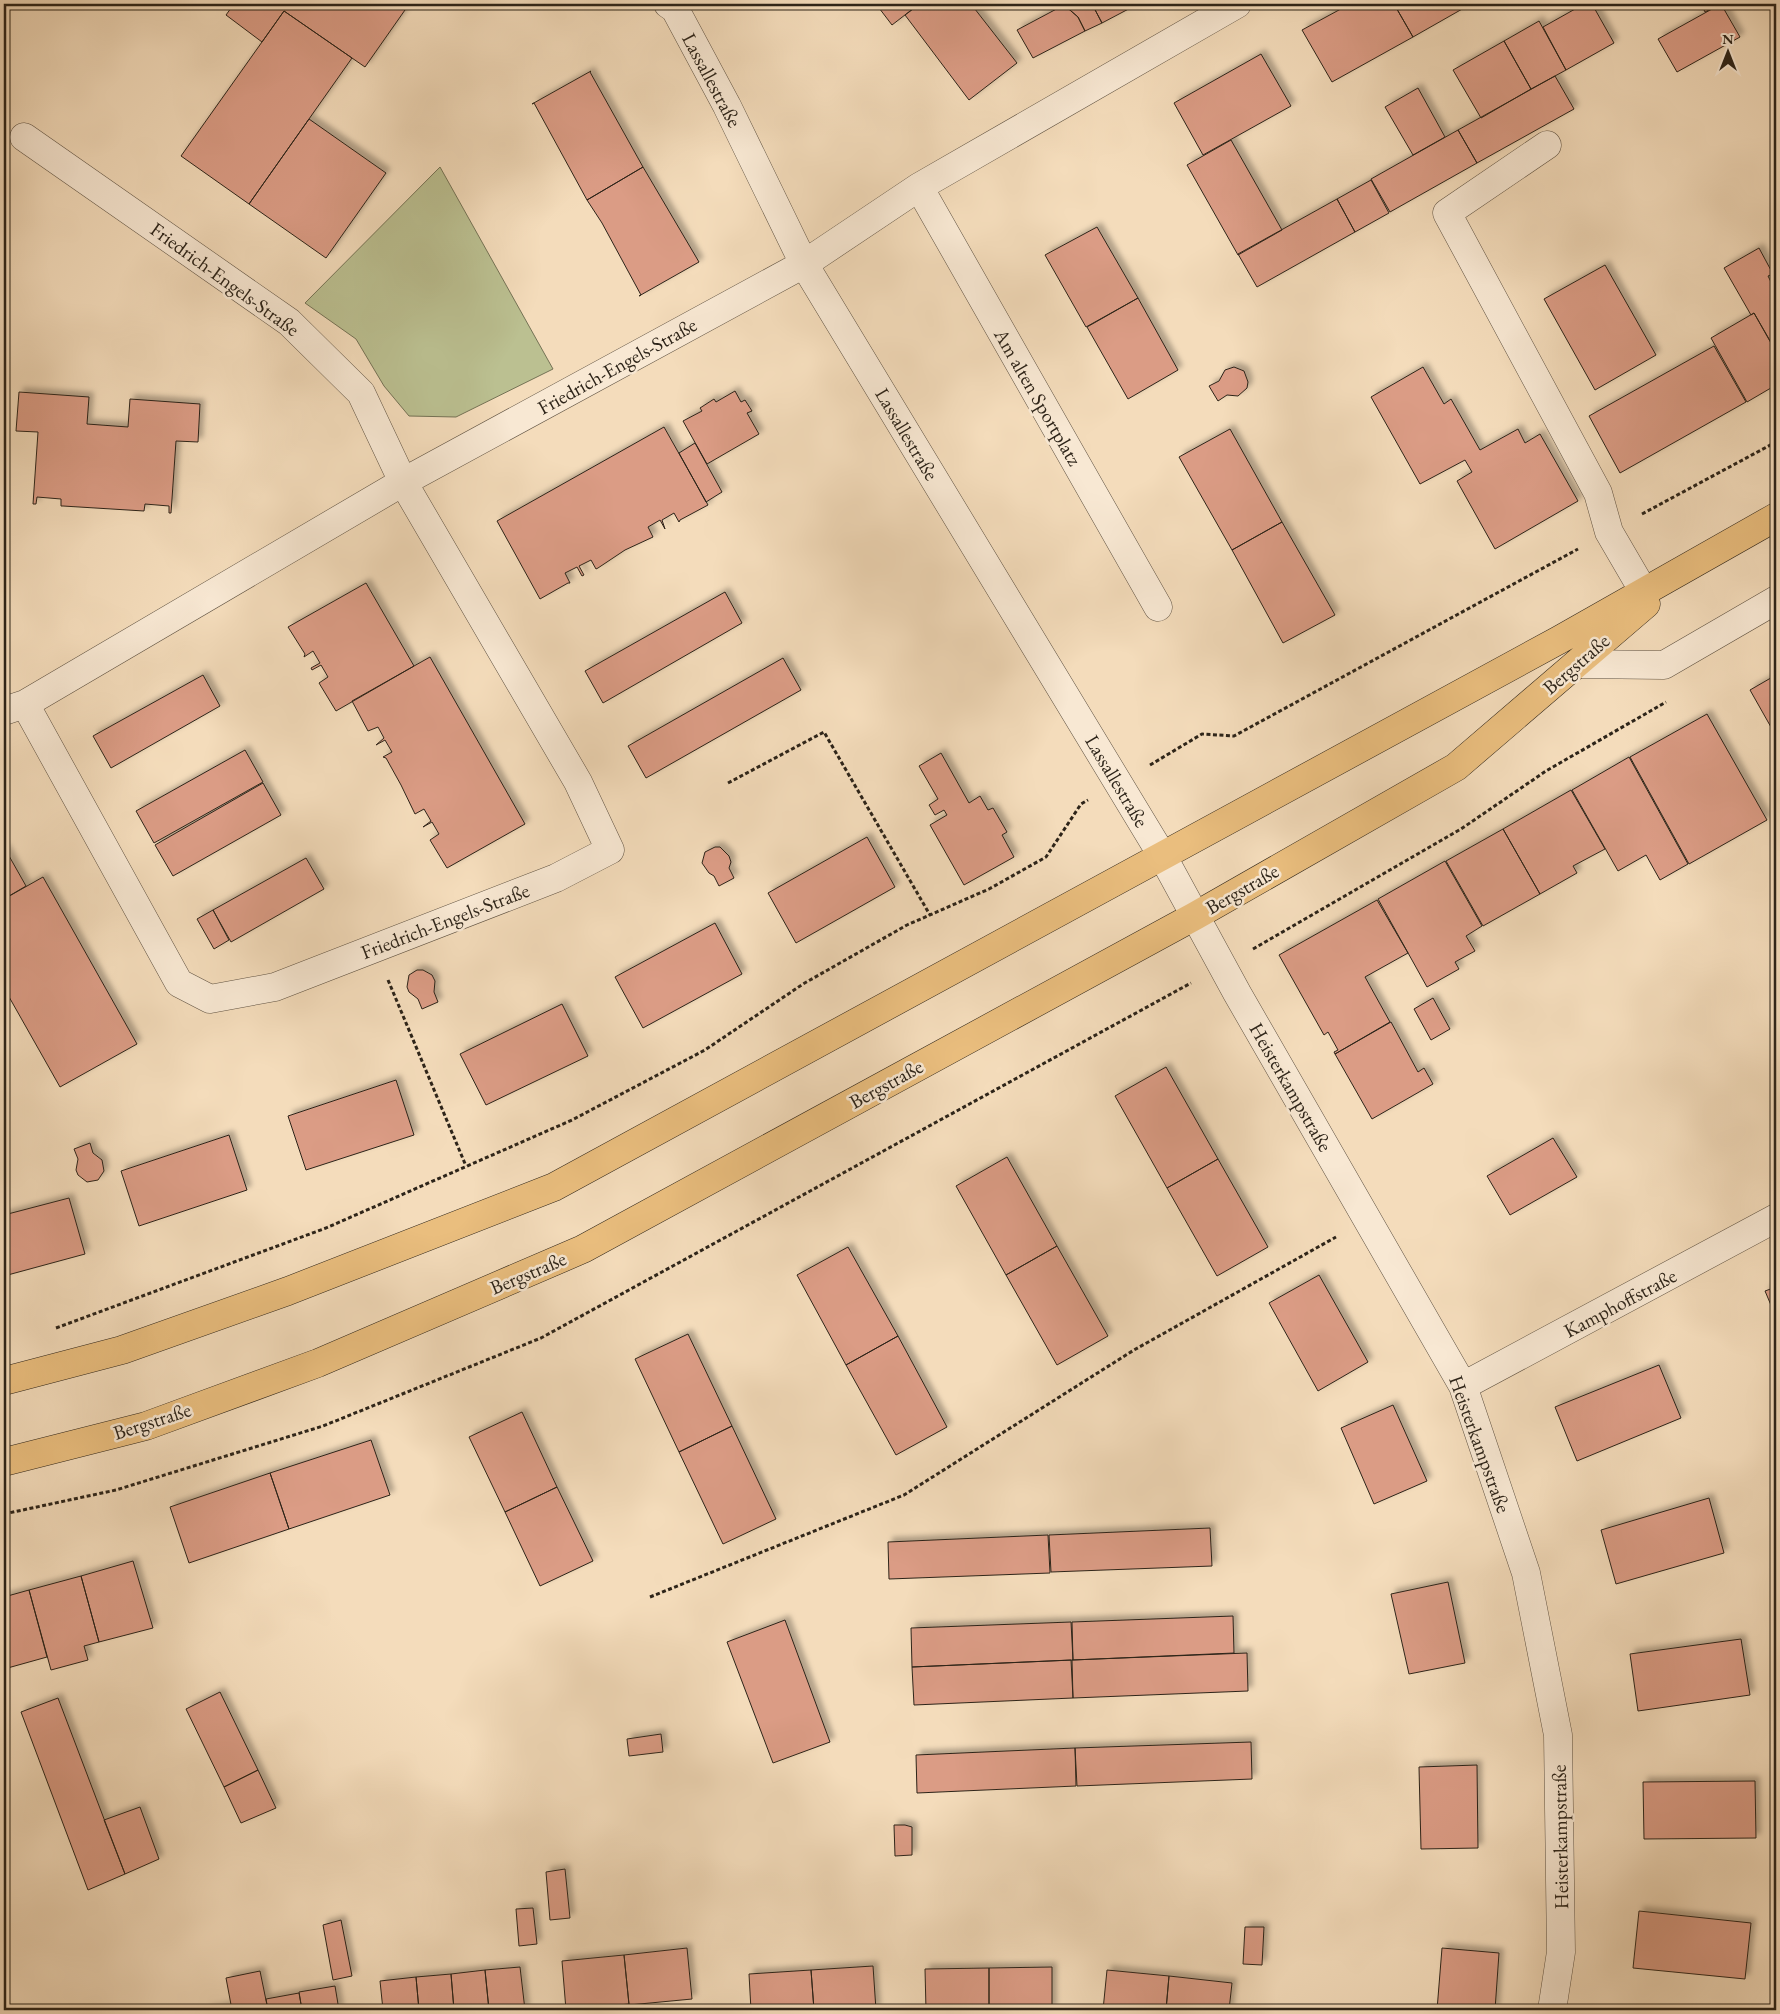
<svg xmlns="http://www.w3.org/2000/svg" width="1780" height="2014" font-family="'EB Garamond',serif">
  <defs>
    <filter id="shadow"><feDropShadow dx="4.5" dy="-4.5" stdDeviation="2.5" flood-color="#0004"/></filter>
  </defs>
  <rect width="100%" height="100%" fill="#f4dcbb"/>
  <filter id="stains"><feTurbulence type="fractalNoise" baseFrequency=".004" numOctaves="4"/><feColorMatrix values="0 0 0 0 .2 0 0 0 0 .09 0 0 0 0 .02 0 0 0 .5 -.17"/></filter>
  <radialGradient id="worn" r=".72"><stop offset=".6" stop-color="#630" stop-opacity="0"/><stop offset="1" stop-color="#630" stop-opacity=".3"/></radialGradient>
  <path fill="#bbc091" stroke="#747255" d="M 440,167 L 553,369 L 456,417 L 409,416 L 384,386 L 356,339 L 305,303 Z"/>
  <path fill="#db9c85" stroke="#2d2419" filter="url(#shadow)" d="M 234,4 L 396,4 L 405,10 L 365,67 L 284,11 L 262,42 L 226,15 Z
    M 876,4 L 919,4 L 892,25 Z
    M 920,4 L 971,4 L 1017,63 L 969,100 L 905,15 Z
    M 1063,4 L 1092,4 L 1102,23 L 1085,31 L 1078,17 Z
    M 1092,4 L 1138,4 L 1102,23 Z
    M 1350,4 L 1394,4 L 1413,37 L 1332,82 L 1302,30 Z
    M 1394,4 L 1471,4 L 1413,37 Z
    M 1584,4 L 1592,4 L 1614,43 L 1566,70 L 1543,27 Z
    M 1701,4 L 1721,4 L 1705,12 Z
    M 1721,4 L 1740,37 L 1677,72 L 1658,39 Z
    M 1064,5 L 1078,17 L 1085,31 L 1033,58 L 1017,30 Z
    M 284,11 L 352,58 L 249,204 L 181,156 Z
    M 1539,21 L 1566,70 L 1531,89 L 1504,41 Z
    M 1504,41 L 1531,89 L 1481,118 L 1453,70 Z
    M 1261,54 L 1291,106 L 1203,155 L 1174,103 Z
    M 591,71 L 590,72 L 643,167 L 587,200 L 534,103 L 532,104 Z
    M 1555,76 L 1574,109 L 1477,163 L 1458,130 Z
    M 1418,88 L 1445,137 L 1413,155 L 1385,107 Z
    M 309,119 L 386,173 L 326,258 L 249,204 Z
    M 1458,130 L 1477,163 L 1390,212 L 1371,179 Z
    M 1231,140 L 1282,230 L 1238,255 L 1187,165 Z
    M 643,167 L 699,262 L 639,296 L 641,295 L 602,223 L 587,200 Z
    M 1371,180 L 1389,213 L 1355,232 L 1337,199 Z
    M 1337,199 L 1355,232 L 1257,287 L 1238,254 Z
    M 1097,227 L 1138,298 L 1086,327 L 1045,255 Z
    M 1759,248 L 1773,274 L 1768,276 L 1771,282 L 1776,279 L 1776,351 L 1754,313 L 1751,315 L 1724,268 Z
    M 1605,265 L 1656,355 L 1595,390 L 1544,299 Z
    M 1138,298 L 1178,370 L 1128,399 L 1087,327 Z
    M 1754,313 L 1776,352 L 1776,385 L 1747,402 L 1711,338 Z
    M 1714,346 L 1746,402 L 1620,473 L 1589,416 Z
    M 1234,367 L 1244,371 L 1248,382 L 1247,388 L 1238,396 L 1227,395 L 1218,401 L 1209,386 L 1219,381 L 1225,370 Z
    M 1423,367 L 1444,404 L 1451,399 L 1480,450 L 1518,429 L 1525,443 L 1540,434 L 1578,501 L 1495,549 L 1457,481 L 1472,472 L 1465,460 L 1420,484 L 1371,397 Z
    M 735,391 L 741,402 L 745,400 L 752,411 L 747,413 L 759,434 L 707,464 L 683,421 L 702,411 L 700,408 L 714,399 L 716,402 Z
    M 19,392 L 89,397 L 87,424 L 128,427 L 130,399 L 200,404 L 198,442 L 176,441 L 171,513 L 169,513 L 169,506 L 145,504 L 144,511 L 63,506 L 61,506 L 61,499 L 37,497 L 36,504 L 33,504 L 38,432 L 16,431 Z
    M 664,427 L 708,505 L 680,520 L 679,522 L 674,513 L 662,520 L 665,529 L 660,520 L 648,527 L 653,537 L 625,550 L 598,568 L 596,569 L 591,560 L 579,566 L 584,575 L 582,576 L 577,567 L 565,573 L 570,583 L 568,583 L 540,599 L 497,521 Z
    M 1230,429 L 1282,522 L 1232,550 L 1179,457 Z
    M 695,443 L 722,492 L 706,502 L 679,453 Z
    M 1282,522 L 1335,615 L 1283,643 L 1232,550 Z
    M 366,583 L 414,666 L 336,711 L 319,683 L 328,677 L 321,665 L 312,670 L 311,668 L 320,663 L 313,651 L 304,657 L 305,654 L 288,627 Z
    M 725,592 L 742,623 L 603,703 L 585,671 Z
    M 430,657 L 525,824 L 447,868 L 430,840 L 439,834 L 432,822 L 423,827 L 431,821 L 424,809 L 415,814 L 401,785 L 386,758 L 383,757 L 392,752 L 385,740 L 376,745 L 384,738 L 378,727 L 368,731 L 352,701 Z
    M 783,658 L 801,690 L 646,778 L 628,746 Z
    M 203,675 L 220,706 L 111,768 L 93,736 Z
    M 1776,675 L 1776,736 L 1750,690 Z
    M 1707,714 L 1767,820 L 1689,864 L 1630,757 Z
    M 245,750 L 263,782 L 154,843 L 136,811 Z
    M 941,753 L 969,803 L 980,796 L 988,810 L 993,808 L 1007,832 L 1002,835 L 1014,857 L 964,885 L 930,825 L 947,815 L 944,810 L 935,815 L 929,805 L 938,799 L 919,766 Z
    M 1629,757 L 1688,864 L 1660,880 L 1646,855 L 1618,871 L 1572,790 Z
    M 263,783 L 281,815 L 173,876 L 155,845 Z
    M 1571,790 L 1605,849 L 1573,866 L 1577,873 L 1540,894 L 1503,829 Z
    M 1503,829 L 1540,894 L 1483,926 L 1446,861 Z
    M 867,837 L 895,887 L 796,943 L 768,893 Z
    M 4,847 L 26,886 L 4,899 Z
    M 715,847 L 720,847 L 729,856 L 731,862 L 729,868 L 734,878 L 719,886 L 714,876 L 709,873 L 702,863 L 705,852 Z
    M 306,858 L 324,889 L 231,942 L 213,910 Z
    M 1445,861 L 1482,926 L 1466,936 L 1475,951 L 1455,962 L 1459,969 L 1427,987 L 1378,899 Z
    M 43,877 L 137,1044 L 60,1087 L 4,988 L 4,899 Z
    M 1377,900 L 1408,953 L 1365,977 L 1390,1022 L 1335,1054 L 1334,1052 L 1338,1050 L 1328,1032 L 1324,1035 L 1279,955 Z
    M 213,910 L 229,940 L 214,949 L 197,919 Z
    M 715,923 L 742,974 L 643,1028 L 615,977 Z
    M 417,970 L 423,970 L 432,975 L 435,981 L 434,992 L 438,1002 L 422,1009 L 418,999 L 409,992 L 407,987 L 409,975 Z
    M 1433,998 L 1450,1029 L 1431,1040 L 1414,1009 Z
    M 562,1004 L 588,1056 L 486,1105 L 460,1054 Z
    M 1391,1022 L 1418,1072 L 1424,1068 L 1433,1084 L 1372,1119 L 1335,1054 Z
    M 1166,1067 L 1218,1159 L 1167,1188 L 1115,1096 Z
    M 396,1080 L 414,1135 L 306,1170 L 288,1116 Z
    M 229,1135 L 247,1190 L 139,1226 L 121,1171 Z
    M 1553,1138 L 1577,1177 L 1510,1215 L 1487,1176 Z
    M 90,1143 L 93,1153 L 102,1160 L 104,1171 L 98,1180 L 87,1182 L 78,1175 L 76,1170 L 78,1159 L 74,1149 Z
    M 1007,1157 L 1057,1246 L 1006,1275 L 956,1186 Z
    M 1218,1159 L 1268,1247 L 1217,1276 L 1167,1188 Z
    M 69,1198 L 85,1254 L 4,1276 L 4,1215 Z
    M 1057,1246 L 1108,1336 L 1057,1365 L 1006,1275 Z
    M 848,1247 L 898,1336 L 846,1365 L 797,1275 Z
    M 1319,1275 L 1368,1362 L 1318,1391 L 1269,1303 Z
    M 1776,1287 L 1776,1317 L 1765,1291 Z
    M 688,1334 L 732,1426 L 679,1452 L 635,1359 Z
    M 898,1336 L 947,1427 L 896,1455 L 846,1365 Z
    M 1659,1365 L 1681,1418 L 1577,1461 L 1555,1407 Z
    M 1393,1405 L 1427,1481 L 1374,1504 L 1341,1428 Z
    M 522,1412 L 557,1487 L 505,1512 L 469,1437 Z
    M 732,1426 L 776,1519 L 723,1544 L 679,1452 Z
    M 371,1440 L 390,1495 L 289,1529 L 270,1473 Z
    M 270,1473 L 289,1529 L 189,1563 L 170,1507 Z
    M 557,1487 L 593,1561 L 540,1586 L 505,1512 Z
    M 1709,1498 L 1724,1553 L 1616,1584 L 1601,1530 Z
    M 1210,1528 L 1212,1566 L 1051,1572 L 1049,1535 Z
    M 1048,1535 L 1050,1573 L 889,1579 L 888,1542 Z
    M 133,1561 L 153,1628 L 99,1642 L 81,1576 Z
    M 81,1576 L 99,1642 L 84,1646 L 88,1660 L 51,1670 L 29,1590 Z
    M 1448,1582 L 1465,1663 L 1409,1674 L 1391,1594 Z
    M 29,1590 L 47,1657 L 4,1669 L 4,1597 Z
    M 1233,1616 L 1234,1653 L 1073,1660 L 1072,1622 Z
    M 785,1620 L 830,1742 L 773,1763 L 727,1642 Z
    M 1071,1622 L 1073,1660 L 912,1667 L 911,1628 Z
    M 1741,1639 L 1750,1695 L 1638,1711 L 1630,1654 Z
    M 1247,1653 L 1248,1691 L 1073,1698 L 1072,1660 Z
    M 1071,1660 L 1073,1698 L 914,1705 L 912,1667 Z
    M 220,1692 L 258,1770 L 224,1787 L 186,1709 Z
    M 58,1698 L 125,1874 L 88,1890 L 21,1712 Z
    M 661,1734 L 663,1752 L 629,1756 L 627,1739 Z
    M 1251,1742 L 1252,1779 L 1077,1786 L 1075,1748 Z
    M 1075,1748 L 1076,1786 L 917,1793 L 916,1755 Z
    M 1477,1765 L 1478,1848 L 1421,1849 L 1419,1767 Z
    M 258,1770 L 276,1808 L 241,1823 L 224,1787 Z
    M 1755,1781 L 1756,1838 L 1644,1839 L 1643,1782 Z
    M 140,1807 L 159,1859 L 125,1874 L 104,1820 Z
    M 894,1825 L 905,1825 L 912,1827 L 912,1855 L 895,1856 Z
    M 565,1869 L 570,1918 L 550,1920 L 546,1872 Z
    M 533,1908 L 537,1944 L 519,1946 L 516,1909 Z
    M 1639,1911 L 1751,1923 L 1745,1979 L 1633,1968 Z
    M 341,1920 L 352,1976 L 333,1980 L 323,1925 Z
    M 1245,1927 L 1264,1927 L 1262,1965 L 1243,1964 Z
    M 687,1948 L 692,1999 L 629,2005 L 624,1955 Z
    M 1442,1948 L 1499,1953 L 1495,2010 L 1437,2010 Z
    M 624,1955 L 629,2004 L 566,2010 L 562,1961 Z
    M 873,1966 L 876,2010 L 814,2010 L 811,1970 Z
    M 520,1967 L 525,2010 L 489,2010 L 485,1970 Z
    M 1052,1967 L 1052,2010 L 989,2010 L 989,1968 Z
    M 989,1968 L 989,2010 L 926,2010 L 925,1969 Z
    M 485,1970 L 489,2010 L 454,2010 L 451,1974 Z
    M 811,1970 L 814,2010 L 751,2010 L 749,1974 Z
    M 1107,1970 L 1169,1976 L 1166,2010 L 1103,2010 Z
    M 260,1971 L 268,2010 L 232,2010 L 226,1978 Z
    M 451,1974 L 454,2010 L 419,2010 L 416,1977 Z
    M 1169,1976 L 1232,1983 L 1229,2010 L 1166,2010 Z
    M 416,1977 L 419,2010 L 383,2010 L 380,1981 Z
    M 335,1986 L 339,2010 L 302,2010 L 299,1992 Z
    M 299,1993 L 302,2010 L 268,2010 L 266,1999 Z
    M 231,2006 L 232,2010 L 206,2010 Z"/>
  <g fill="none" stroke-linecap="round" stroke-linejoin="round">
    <g stroke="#5f5242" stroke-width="29">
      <path id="minor" d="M 668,4 L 675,9 L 727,106 L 804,264 L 1163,857 L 1237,993 L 1463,1386 L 1526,1573 L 1558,1735 L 1561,1952 L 1552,2010
        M 24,137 L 289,322 L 361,393 L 403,482 L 578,782 L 610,850 L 556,878 L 275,987 L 210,999 L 179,983 L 25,704
        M 1547,145 L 1447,213 L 1598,493 L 1609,532 L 1644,592
        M 919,187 L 1158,607
        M 1577,664 L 1664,665 L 1776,600
        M 4,711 L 25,704 L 403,482 L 804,264 L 919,187 L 1237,4
        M 1463,1386 L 1776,1218"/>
    </g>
    <g stroke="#2d2419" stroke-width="29">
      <path id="major" d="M 4,1381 L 122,1350 L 288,1291 L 554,1187 L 1559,640 L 1776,517
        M 4,1462 L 146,1426 L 318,1363 L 583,1249 L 1195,916 L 1456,767 L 1646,604"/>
    </g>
    <path stroke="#2d2419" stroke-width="3" stroke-dasharray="4 2.5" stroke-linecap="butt" d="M 1642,514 L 1776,442
      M 1150,765 L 1202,734 L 1234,736 L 1578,549
      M 728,783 L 824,732 L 930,915
      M 1253,949 L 1461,829 L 1546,771 L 1666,702
      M 388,980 L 466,1166
      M 56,1328 L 326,1228 L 572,1120 L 705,1050 L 803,984 L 907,925 L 989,889 L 1046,857 L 1081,804 L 1088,800
      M 4,1514 L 116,1490 L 323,1426 L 541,1338 L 1191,983
      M 650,1597 L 904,1495 L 1134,1350 L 1336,1237"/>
    <use href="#minor" stroke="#f8e8d3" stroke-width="28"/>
    <use href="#major" stroke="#eabe7e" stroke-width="28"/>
  </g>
  <g text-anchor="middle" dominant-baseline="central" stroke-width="5" stroke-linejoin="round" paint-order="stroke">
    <g font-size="20" fill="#2d2419" stroke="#f8e8d3">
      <text transform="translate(712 80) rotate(62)">Lassallestraße</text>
      <text transform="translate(225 279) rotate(36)">Friedrich-Engels-Straße</text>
      <text transform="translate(617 366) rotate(-29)">Friedrich-Engels-Straße</text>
      <text transform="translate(1038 397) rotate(60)">Am alten Sportplatz</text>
      <text transform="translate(907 434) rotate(59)">Lassallestraße</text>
      <text transform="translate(1576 664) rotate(-41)">Bergstraße</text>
      <text transform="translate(1117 781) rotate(59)">Lassallestraße</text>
      <text transform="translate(1242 889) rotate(-30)">Bergstraße</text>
      <text transform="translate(445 921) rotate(-21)">Friedrich-Engels-Straße</text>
      <text transform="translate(886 1084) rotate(-29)">Bergstraße</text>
      <text transform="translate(1291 1087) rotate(60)">Heisterkampstraße</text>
      <text transform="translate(528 1273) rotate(-23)">Bergstraße</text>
      <text transform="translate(1620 1303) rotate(-28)">Kamphoffstraße</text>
      <text transform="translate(152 1421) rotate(-18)">Bergstraße</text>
      <text transform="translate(1480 1444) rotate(70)">Heisterkampstraße</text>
      <text transform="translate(1560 1837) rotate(-91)">Heisterkampstraße</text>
    </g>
  </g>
  <rect width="1780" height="2014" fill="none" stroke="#f4dcbb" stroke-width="20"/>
  <rect x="5" y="5" width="1770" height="2004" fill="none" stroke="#2d2419" stroke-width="2.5"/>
  <rect x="10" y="10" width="1760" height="1994" fill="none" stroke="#2d2419"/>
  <g transform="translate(1728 52)" stroke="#f8e8d3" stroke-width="4" paint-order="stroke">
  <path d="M0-4L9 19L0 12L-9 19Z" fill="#2d2419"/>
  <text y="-8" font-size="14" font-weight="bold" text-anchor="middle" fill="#2d2419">N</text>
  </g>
  <rect width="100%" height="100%" filter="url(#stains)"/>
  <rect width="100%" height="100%" fill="url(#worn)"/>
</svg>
